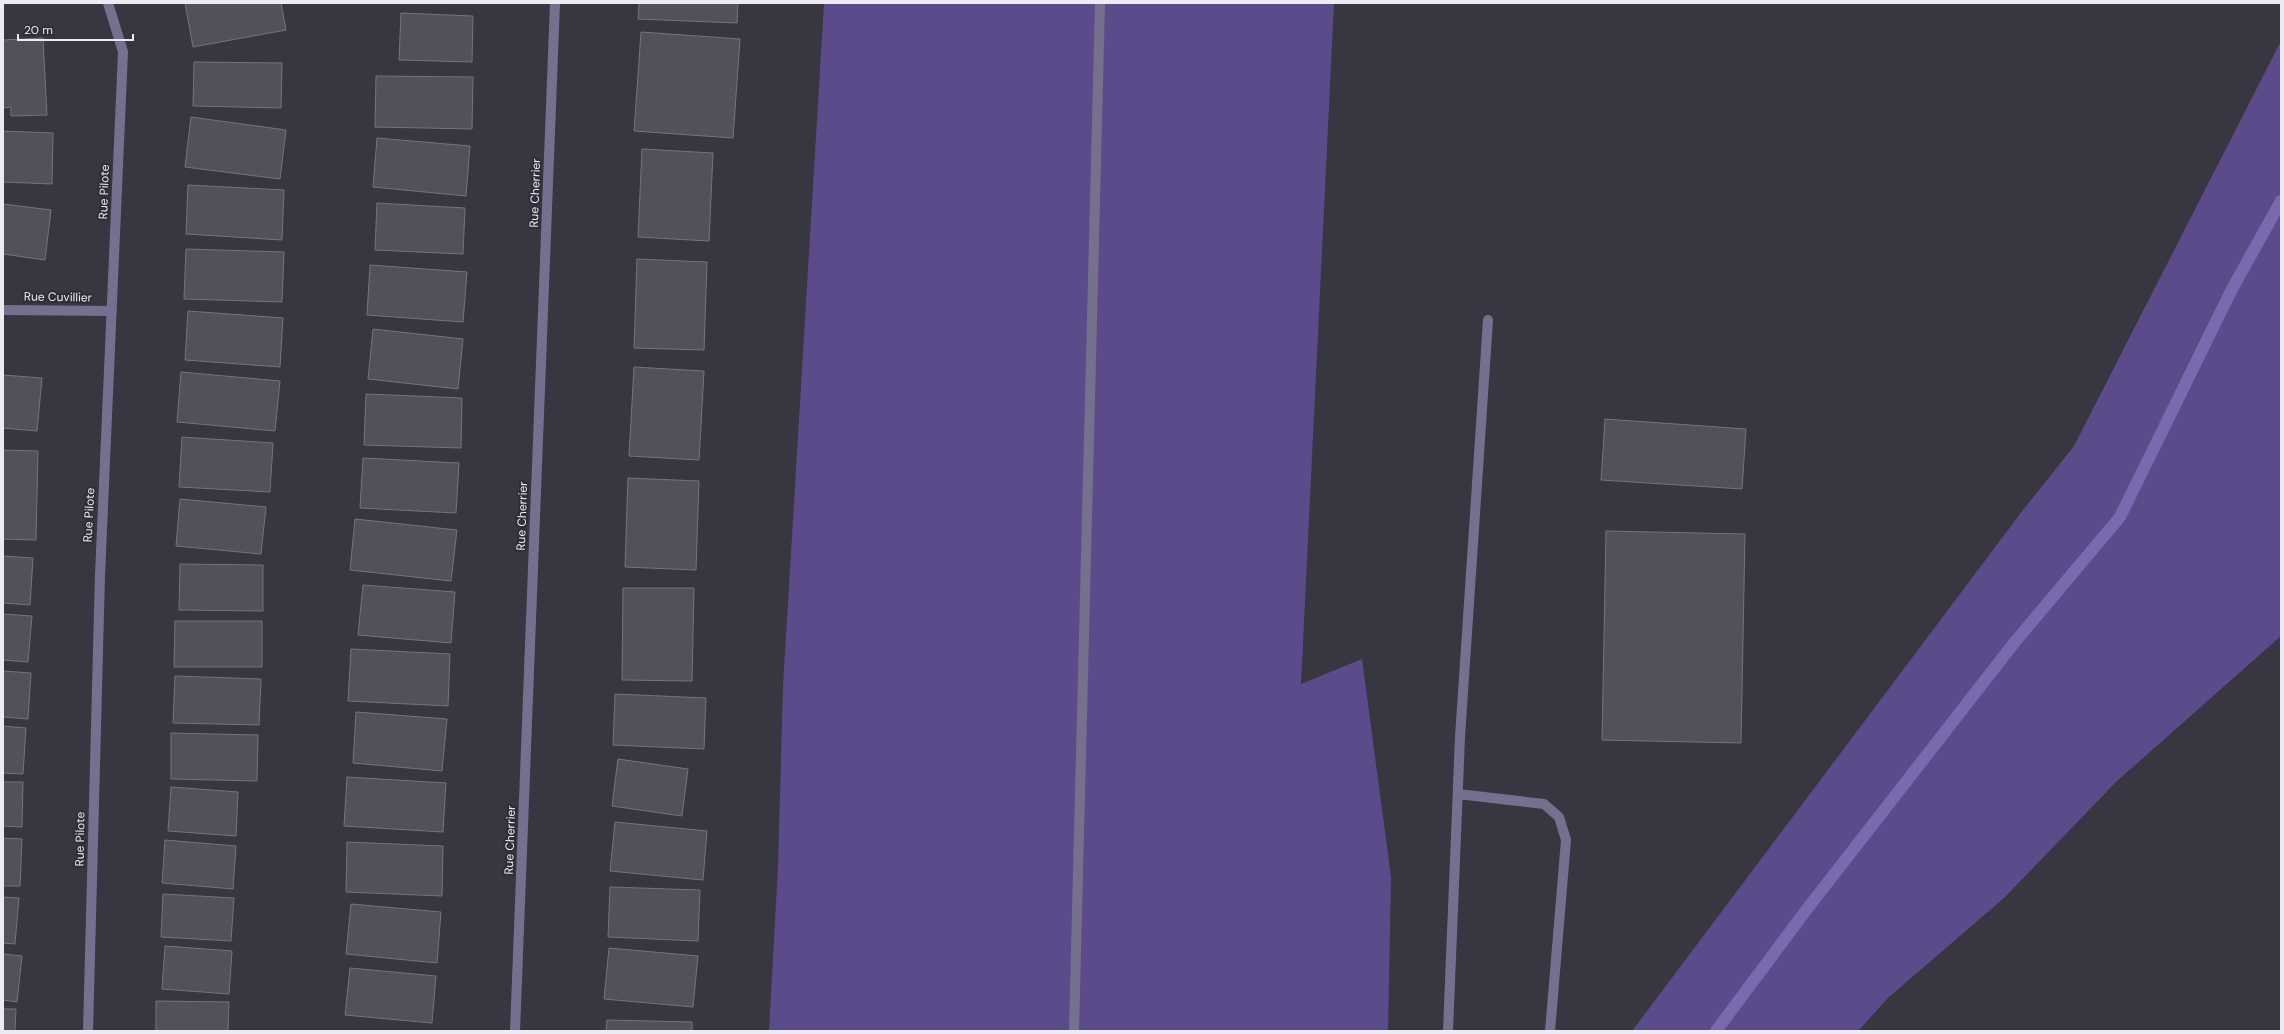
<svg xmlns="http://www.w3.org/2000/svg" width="2284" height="1034" font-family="'DM Sans',sans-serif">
  <rect width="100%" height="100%" fill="#383641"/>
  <path fill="#5c4b8b" d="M 824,3 L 1334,3 L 1301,684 L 1362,659 L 1391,877 L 1388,1031 L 769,1031 L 778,867 L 783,686 Z
    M 2281,41 L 2281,636 L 2117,781 L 2004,898 L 1889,997 L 1858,1031 L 1632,1031 L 2023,510 L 2074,446 Z"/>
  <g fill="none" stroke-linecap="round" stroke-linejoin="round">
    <path stroke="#7b69af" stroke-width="12" d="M 1716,1031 L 1807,909 L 2014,643 L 2120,517 L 2232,289 L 2281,201"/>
  </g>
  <path fill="#53505c" stroke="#757380" d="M 185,3 L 281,3 L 286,30 L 193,47 Z
    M 639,3 L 738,3 L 737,23 L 638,19 Z
    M 401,13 L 473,16 L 472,62 L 399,60 Z
    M 641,32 L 740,39 L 733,138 L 634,131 Z
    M 43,38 L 47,115 L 11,116 L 11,107 L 3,108 L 3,40 Z
    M 194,62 L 282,63 L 281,108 L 193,106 Z
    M 376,76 L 473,77 L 472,129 L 375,127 Z
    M 191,117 L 286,130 L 280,179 L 185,167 Z
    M 3,131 L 53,133 L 52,184 L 3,182 Z
    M 377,138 L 470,146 L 466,196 L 373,187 Z
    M 642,149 L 713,153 L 709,241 L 638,237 Z
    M 188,185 L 284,190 L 282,240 L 186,234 Z
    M 377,203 L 465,208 L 463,254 L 375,250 Z
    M 3,204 L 51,210 L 45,260 L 3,254 Z
    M 186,249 L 284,252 L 282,302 L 184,299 Z
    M 637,259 L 707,262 L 704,350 L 634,348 Z
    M 370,265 L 467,272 L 463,322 L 367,315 Z
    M 188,311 L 283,318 L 280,367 L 185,360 Z
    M 373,329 L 463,339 L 458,389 L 368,379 Z
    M 634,367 L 704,371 L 699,460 L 629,456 Z
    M 181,372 L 280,381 L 275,431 L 177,422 Z
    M 3,375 L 42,378 L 37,431 L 3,428 Z
    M 366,394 L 462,398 L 461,448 L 364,445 Z
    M 1605,419 L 1746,429 L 1742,489 L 1601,480 Z
    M 182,437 L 273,443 L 270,492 L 179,487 Z
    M 3,450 L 38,451 L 36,540 L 3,539 Z
    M 363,458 L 459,463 L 456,513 L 360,508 Z
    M 628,478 L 699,481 L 696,570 L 625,567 Z
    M 180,499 L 266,507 L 261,554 L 176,546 Z
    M 355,519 L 457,530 L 451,581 L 350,570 Z
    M 1606,531 L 1745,534 L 1741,743 L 1602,740 Z
    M 3,556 L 33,558 L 30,605 L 3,603 Z
    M 180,564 L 263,565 L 263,611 L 179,610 Z
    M 363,585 L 455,592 L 451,643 L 358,635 Z
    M 623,588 L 694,588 L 692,681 L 622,680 Z
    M 3,614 L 32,616 L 28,662 L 3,660 Z
    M 175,621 L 262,621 L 262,667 L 174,667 Z
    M 351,649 L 450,654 L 448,706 L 348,701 Z
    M 3,671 L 31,673 L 28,719 L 3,717 Z
    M 175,676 L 261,679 L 259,725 L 173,723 Z
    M 615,694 L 706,698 L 704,749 L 613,745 Z
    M 356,712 L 447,719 L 442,771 L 353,763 Z
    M 3,726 L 26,728 L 23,774 L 3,773 Z
    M 171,733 L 258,735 L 257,781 L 171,779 Z
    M 618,759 L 688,769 L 682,816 L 612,806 Z
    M 347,777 L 446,783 L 443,832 L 344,826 Z
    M 3,782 L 23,782 L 22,827 L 3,826 Z
    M 171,787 L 238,792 L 236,836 L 168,831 Z
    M 615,822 L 707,831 L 703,880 L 610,871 Z
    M 3,838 L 22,839 L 20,886 L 3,886 Z
    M 165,840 L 236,846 L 233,889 L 162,883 Z
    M 347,842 L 443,846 L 442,896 L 346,892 Z
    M 610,887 L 700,890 L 698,941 L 608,937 Z
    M 163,894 L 234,898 L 231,941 L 161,937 Z
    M 3,897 L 19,898 L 15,944 L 3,943 Z
    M 351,904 L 441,912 L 437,963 L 346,954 Z
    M 165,946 L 232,951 L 229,994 L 162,989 Z
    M 609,948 L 698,956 L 693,1007 L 604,999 Z
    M 3,954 L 22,956 L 17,1002 L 3,1000 Z
    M 350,968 L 436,976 L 432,1023 L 345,1015 Z
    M 156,1001 L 229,1002 L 228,1031 L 156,1031 Z
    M 3,1009 L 16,1009 L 15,1031 L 3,1031 Z
    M 607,1020 L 692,1022 L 692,1031 L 606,1031 Z"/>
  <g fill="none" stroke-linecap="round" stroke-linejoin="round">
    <path stroke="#76708f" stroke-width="10" d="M 1458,794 L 1544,804 L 1559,817 L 1566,840 L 1550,1031
      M 1074,1031 L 1100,3
      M 1448,1031 L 1460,737 L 1488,320"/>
    <path stroke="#76708f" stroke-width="10" d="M 3,310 L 112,311
      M 88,1031 L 100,575 L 123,52 L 108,3
      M 515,1031 L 555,3"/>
  </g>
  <g text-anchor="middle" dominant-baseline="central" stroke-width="4" stroke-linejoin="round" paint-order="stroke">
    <g font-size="12" fill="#eceaf2" stroke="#2e2c37">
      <text transform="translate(104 192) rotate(-88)">Rue Pilote</text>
      <text transform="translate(535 193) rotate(-88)">Rue Cherrier</text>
      <text transform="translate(58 297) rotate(1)">Rue Cuvillier</text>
      <text transform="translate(89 515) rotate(-87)">Rue Pilote</text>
      <text transform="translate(522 516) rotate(-88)">Rue Cherrier</text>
      <text transform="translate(80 839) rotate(-89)">Rue Pilote</text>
      <text transform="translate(510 840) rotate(-88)">Rue Cherrier</text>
    </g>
  </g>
  <rect width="2284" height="1034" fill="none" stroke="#eceaf2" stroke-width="8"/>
  <path d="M18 34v6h115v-6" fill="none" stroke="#eceaf2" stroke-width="2"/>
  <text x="24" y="34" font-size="12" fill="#eceaf2" stroke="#2e2c37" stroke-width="3" paint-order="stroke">20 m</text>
</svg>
